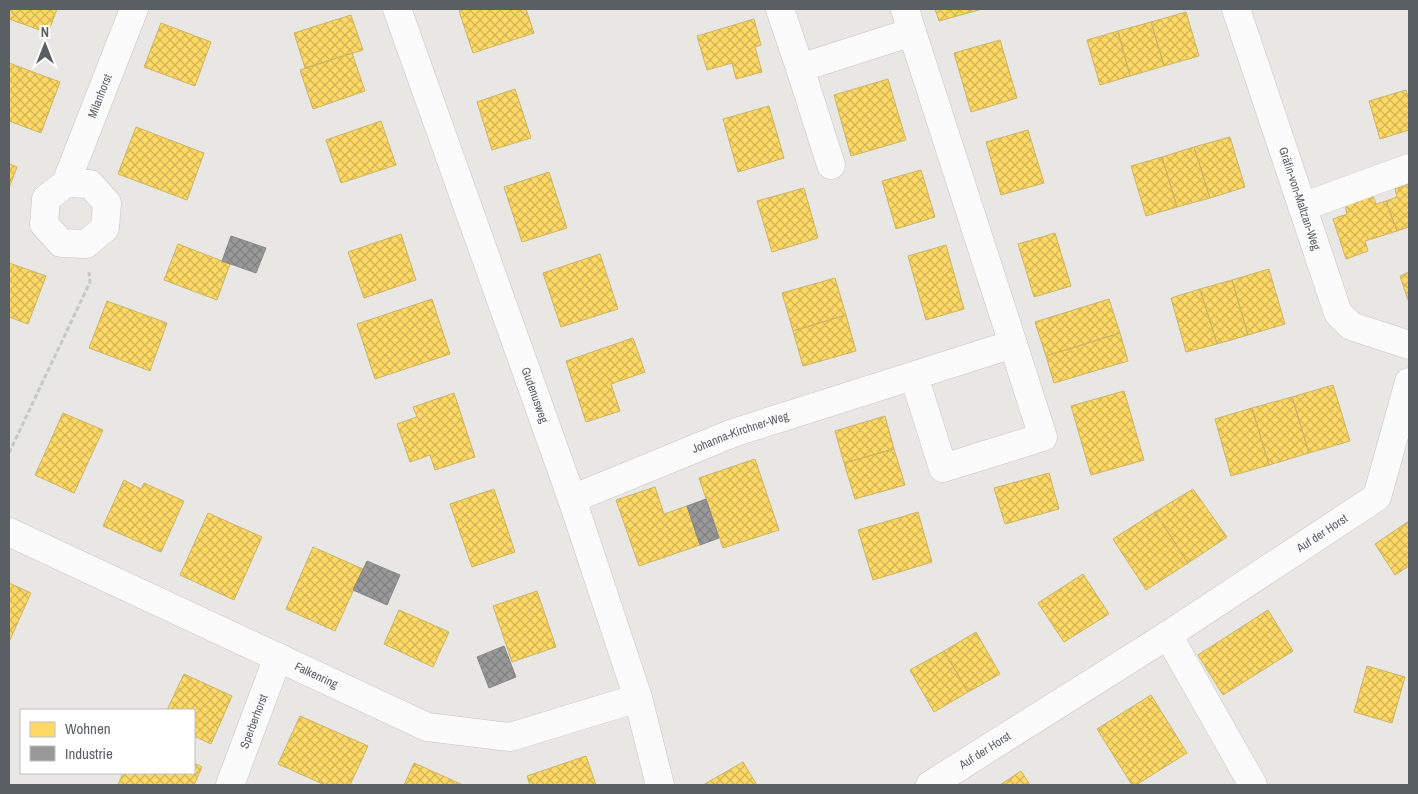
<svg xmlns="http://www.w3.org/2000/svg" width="1418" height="794" font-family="'Archivo Narrow',sans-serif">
  <defs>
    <pattern id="homes-cross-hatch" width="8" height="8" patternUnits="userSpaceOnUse" patternTransform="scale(1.25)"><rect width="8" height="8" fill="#ffd966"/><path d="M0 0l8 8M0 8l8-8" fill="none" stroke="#d1b357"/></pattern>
    <pattern id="industry-cross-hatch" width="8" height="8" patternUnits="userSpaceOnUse" patternTransform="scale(1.25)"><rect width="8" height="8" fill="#999"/><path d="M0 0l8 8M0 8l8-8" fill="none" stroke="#808080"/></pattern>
  </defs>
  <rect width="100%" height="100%" fill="#e9e7e4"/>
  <path fill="url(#homes-cross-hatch)" stroke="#cdb465" d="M 9,9 L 57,9 L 48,33 L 9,19 Z
    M 466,9 L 526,9 L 534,33 L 473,53 L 459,11 Z
    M 935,9 L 979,9 L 979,10 L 939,21 Z
    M 1186,12 L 1199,56 L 1164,66 L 1151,22 Z
    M 351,15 L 363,50 L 305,68 L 294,33 Z
    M 754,19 L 761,45 L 755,47 L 762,72 L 736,79 L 732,63 L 707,70 L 697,36 Z
    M 1151,22 L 1164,66 L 1130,76 L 1118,31 Z
    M 161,23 L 211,42 L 195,86 L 144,67 Z
    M 1118,31 L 1130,76 L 1100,85 L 1087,40 Z
    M 1000,40 L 1017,98 L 971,112 L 954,53 Z
    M 352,53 L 365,91 L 313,109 L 300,70 Z
    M 9,63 L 60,82 L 41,133 L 9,121 Z
    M 888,79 L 906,140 L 851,156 L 834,95 Z
    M 515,89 L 531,138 L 492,150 L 477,102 Z
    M 1406,90 L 1409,101 L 1409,130 L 1380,139 L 1369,101 Z
    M 769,106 L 784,158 L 738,172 L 723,119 Z
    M 381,121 L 396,165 L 341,183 L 326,140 Z
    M 136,127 L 204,153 L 187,200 L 118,174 Z
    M 1028,130 L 1044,183 L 1001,195 L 986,142 Z
    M 1230,137 L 1245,187 L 1210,198 L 1194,147 Z
    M 1194,147 L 1210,198 L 1177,207 L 1162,157 Z
    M 1162,157 L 1177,207 L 1146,216 L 1131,166 Z
    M 9,164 L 17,167 L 9,188 Z
    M 921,170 L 935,217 L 896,229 L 882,181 Z
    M 549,172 L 567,228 L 522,242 L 504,187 Z
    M 1409,184 L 1409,227 L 1397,231 L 1386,201 L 1397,197 L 1395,189 Z
    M 804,188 L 818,238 L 772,252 L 757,201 Z
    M 1373,196 L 1376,204 L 1386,201 L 1397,231 L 1365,241 L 1368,251 L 1346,259 L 1333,219 L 1347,214 L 1345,205 Z
    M 1055,233 L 1071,286 L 1034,297 L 1018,244 Z
    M 401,234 L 416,280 L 364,298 L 348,252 Z
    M 178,244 L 230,264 L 217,300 L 164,280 Z
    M 946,245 L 964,309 L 926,320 L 908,256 Z
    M 600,254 L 618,309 L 561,327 L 543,273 Z
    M 9,263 L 46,276 L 28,324 L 9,317 Z
    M 1269,269 L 1285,324 L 1248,335 L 1232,280 Z
    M 1409,272 L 1409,299 L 1408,300 L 1400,276 Z
    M 835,278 L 846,315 L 793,331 L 782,293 Z
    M 1232,280 L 1248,335 L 1217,344 L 1200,289 Z
    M 1200,289 L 1217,344 L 1186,352 L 1171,298 Z
    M 432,299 L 450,354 L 375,379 L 357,324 Z
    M 1109,299 L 1120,333 L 1046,356 L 1035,322 Z
    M 107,301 L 167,323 L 150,371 L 89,348 Z
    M 846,315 L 856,351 L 803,366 L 793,331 Z
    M 1120,333 L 1128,361 L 1054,383 L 1046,356 Z
    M 633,338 L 645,372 L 611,384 L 620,411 L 586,422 L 566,361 Z
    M 1333,385 L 1350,441 L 1309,453 L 1292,397 Z
    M 1124,391 L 1144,460 L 1091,475 L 1071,406 Z
    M 454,393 L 475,457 L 435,470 L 430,455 L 410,462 L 397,424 L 417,417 L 413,407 Z
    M 1292,397 L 1309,453 L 1269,465 L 1252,408 Z
    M 1252,408 L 1269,465 L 1231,476 L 1215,419 Z
    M 63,413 L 103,430 L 74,493 L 35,475 Z
    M 885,416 L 894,449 L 844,463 L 835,431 Z
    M 894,449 L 905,485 L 855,499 L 844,463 Z
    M 755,459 L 779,530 L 723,548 L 699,478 Z
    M 1049,473 L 1059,509 L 1005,524 L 994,488 Z
    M 124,480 L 141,489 L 144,483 L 184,501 L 161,552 L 103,526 Z
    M 655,487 L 664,514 L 687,506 L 700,545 L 639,566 L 616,500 Z
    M 494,489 L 515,552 L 472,567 L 450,504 Z
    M 1193,489 L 1227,537 L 1188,563 L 1155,512 Z
    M 918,512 L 932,562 L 873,580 L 858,530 Z
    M 1155,512 L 1188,563 L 1146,590 L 1113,539 Z
    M 208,513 L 262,537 L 234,600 L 180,575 Z
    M 1409,521 L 1409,566 L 1395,575 L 1375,544 Z
    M 313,547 L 363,569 L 335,631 L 286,609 Z
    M 1083,574 L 1109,614 L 1064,642 L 1038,603 Z
    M 9,583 L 31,593 L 9,642 Z
    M 537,591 L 556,647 L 512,662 L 493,606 Z
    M 399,610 L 449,632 L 433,667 L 384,644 Z
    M 1268,610 L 1293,651 L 1223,695 L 1198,655 Z
    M 976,632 L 1000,674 L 968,692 L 944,651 Z
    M 944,651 L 968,692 L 934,712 L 910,670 Z
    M 1367,666 L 1405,677 L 1392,723 L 1354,712 Z
    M 184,674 L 232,696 L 211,744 L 194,736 L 194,710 L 167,710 Z
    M 1151,695 L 1187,753 L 1136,785 L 1132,785 L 1097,729 Z
    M 300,716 L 368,746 L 350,785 L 325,785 L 278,764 Z
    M 586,756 L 596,785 L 530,785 L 527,776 Z
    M 743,762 L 757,785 L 703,785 Z
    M 194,763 L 202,767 L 194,785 L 118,785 L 123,773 L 194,773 Z
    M 414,763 L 463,785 L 404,785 Z
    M 1021,771 L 1030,785 L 1000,785 Z"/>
  <path fill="url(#industry-cross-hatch)" stroke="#868888" d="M 231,236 L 266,248 L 256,273 L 222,261 Z
    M 706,499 L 719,538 L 700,545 L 687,506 Z
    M 367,561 L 400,575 L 387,605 L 353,590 Z
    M 504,646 L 516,677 L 489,688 L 477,657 Z"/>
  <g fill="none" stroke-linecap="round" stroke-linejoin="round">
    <g stroke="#c5c5c5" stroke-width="29">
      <g id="minor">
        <path id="s1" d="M 397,9 L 572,499 L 638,698 L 660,785"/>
        <path d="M 780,9 L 800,68 L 912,32 L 905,9"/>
        <path id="s2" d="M 1236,9 L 1338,313 L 1351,326 L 1409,345"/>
        <path d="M 912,32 L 1013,344"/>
        <path d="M 800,68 L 831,165"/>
        <path id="s3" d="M 66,183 L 90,184 L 107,203 L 105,228 L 86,244 L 61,243 L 44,224 L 46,199 L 66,183 L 134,9"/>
        <path d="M 1302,207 L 1409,168"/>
        <path id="s4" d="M 572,499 L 733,433 L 1013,344 L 1043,437 L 943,468 L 914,376"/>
        <path id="s5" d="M 9,532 L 427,727 L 510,737 L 638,698"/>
        <path d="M 1168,635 L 1253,785"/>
        <path id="s6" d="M 230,785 L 278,657"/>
        <path id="s7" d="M 930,785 L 1168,635 L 1377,497 L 1409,382"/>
      </g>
    </g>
    <path stroke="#c3c9c5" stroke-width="3" stroke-dasharray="5 2.5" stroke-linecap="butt" d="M 9,453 L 90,282 L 89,272"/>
    <use href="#minor" stroke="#fcfbfb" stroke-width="28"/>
  </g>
  <g text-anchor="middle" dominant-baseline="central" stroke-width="5" stroke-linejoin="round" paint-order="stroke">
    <g font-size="12" fill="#595f62" stroke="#fff">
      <text stroke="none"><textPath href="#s3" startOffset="294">Milanhorst</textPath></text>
      <text stroke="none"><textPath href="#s2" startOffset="200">Gräfin-von-Maltzan-Weg</textPath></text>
      <text stroke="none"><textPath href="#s1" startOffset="410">Gudenusweg</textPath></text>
      <text stroke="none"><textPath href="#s4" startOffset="181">Johanna-Kirchner-Weg</textPath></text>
      <text stroke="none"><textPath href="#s7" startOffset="466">Auf der Horst</textPath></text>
      <text stroke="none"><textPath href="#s5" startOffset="339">Falkenring</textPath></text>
      <text stroke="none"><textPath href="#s6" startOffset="68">Sperberhorst</textPath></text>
      <text stroke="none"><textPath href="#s7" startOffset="65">Auf der Horst</textPath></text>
    </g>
  </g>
  <rect width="1418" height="794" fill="none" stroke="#595f62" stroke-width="20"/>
  <rect x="20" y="709" width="175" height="65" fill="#ffffff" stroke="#bdbfc0"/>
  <rect x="30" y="722" width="25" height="15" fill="#ffd966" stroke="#bdbfc0"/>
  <text x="65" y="734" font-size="15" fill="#595f62">Wohnen</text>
  <rect x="30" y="746" width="25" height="15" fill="#999999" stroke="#bdbfc0"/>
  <text x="65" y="759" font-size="15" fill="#595f62">Industrie</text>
  <g transform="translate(45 45)" stroke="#ffffff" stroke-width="4" paint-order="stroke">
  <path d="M0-4L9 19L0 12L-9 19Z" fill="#595f62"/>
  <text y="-8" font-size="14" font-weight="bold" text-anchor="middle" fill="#595f62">N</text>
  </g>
</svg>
